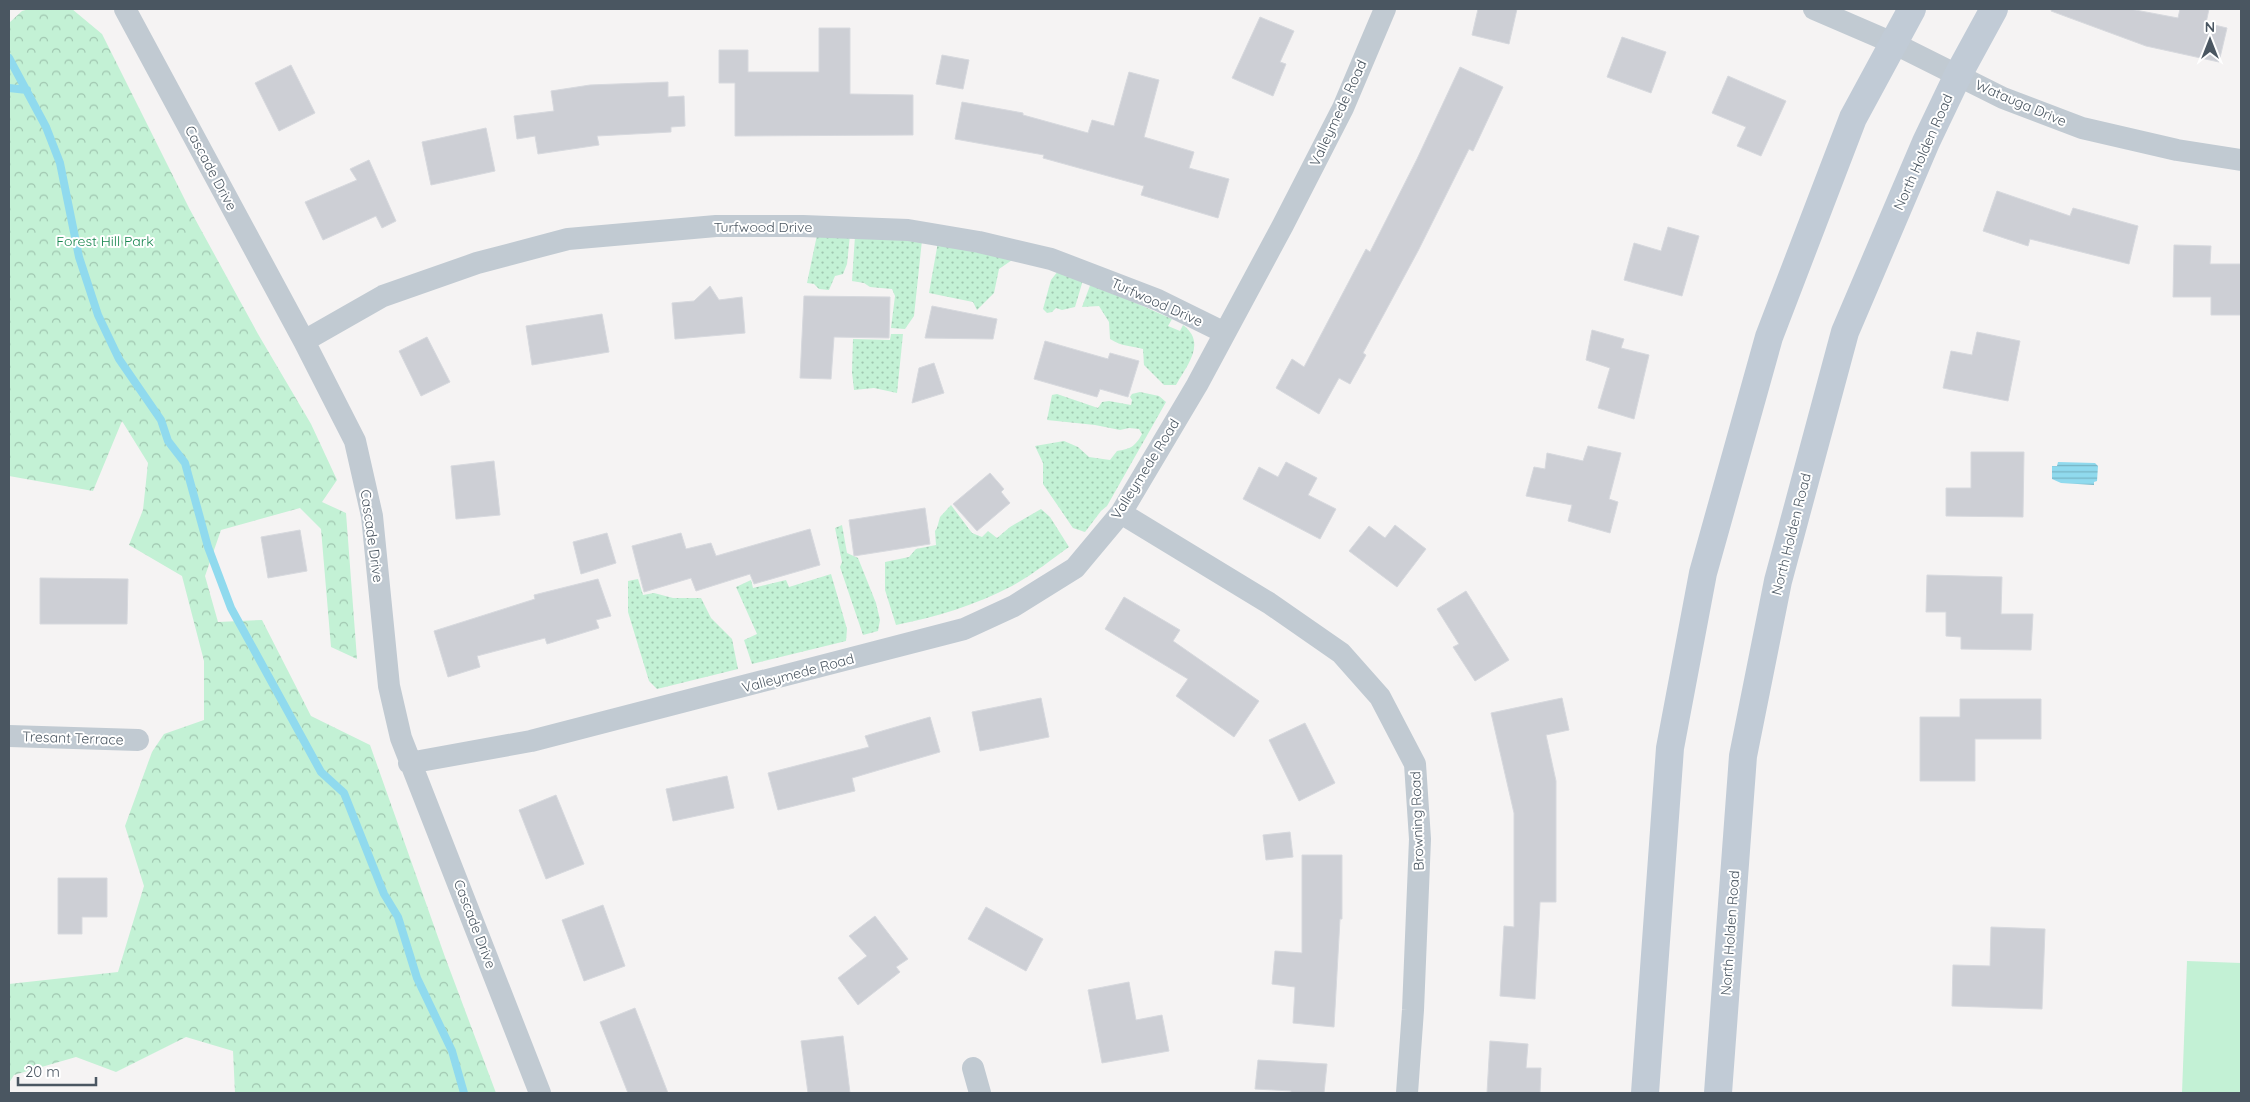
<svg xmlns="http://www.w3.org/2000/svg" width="2250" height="1102" font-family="Quicksand,sans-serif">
  <defs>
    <pattern id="grass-dots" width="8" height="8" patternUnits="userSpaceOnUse" patternTransform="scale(1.25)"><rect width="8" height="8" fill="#c3f1d5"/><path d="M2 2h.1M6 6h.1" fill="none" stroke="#a0c6b0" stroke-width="1.8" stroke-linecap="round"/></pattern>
    <pattern id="forest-crowns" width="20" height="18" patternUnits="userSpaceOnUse" patternTransform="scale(1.25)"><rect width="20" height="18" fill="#c3f1d5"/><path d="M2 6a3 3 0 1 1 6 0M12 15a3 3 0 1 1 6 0" fill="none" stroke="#a0c6b0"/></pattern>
    <pattern id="water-rules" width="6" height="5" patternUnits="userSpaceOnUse" patternTransform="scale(1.25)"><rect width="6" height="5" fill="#90daee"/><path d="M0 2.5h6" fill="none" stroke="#78b4c4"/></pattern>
  </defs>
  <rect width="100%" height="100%" fill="#f5f3f3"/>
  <path fill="url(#grass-dots)" d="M 817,235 L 850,235 L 847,264 L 843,274 L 835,276 L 829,290 L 819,289 L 814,284 L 807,283 Z
    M 855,236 L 922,240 L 914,316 L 905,329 L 891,328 L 895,296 L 892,289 L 870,287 L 864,283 L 852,281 Z
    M 938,242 L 1015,258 L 999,269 L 994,293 L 977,310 L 973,302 L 929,293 Z
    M 1058,271 L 1083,280 L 1075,307 L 1062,310 L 1056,308 L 1052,312 L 1047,313 L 1043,309 L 1051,280 Z
    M 1091,283 L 1172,319 L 1168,326 L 1180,331 L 1183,325 C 1207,343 1187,365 1176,385 L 1164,385 L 1144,365 L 1143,349 C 1129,345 1123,347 1110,339 L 1109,322 L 1099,306 L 1082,307 Z
    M 891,334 L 903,334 L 897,393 L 874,388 L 854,390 L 852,372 L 853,339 L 890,340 Z
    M 1140,392 L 1159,396 L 1166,402 L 1107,506 L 1101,511 L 1085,532 L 1073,528 L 1043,484 L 1043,463 L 1035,446 L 1064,441 L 1078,447 L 1089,457 L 1110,460 L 1117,451 C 1130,449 1135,447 1142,434 L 1139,429 L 1129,428 L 1120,430 L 1095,425 L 1047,420 L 1052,395 L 1057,394 L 1098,408 L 1102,402 L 1109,401 L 1131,405 L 1132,400 L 1130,397 L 1132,394 Z
    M 951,505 L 972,533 L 982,537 L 988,531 L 997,538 L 1010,527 L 1041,509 L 1050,517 L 1069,547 C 1051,560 1032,575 1012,586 C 976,605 936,617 896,625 L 885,590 L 885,562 L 909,557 L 916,549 L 936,545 L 935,531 L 937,528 L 940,517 Z
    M 842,525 L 847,553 L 858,558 L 876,603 L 880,620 L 878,631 L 863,635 L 840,567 L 842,562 L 835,528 Z
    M 831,574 L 847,629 L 846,641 L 752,664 L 744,640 L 757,634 L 736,587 L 751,580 L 753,588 L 786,580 L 789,587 Z
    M 638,579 L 643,595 L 654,593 L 673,598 L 701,598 L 711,618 L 732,639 L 738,669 L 657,689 L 649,681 L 628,612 L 628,581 Z"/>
  <path fill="url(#forest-crowns)" d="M 29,9 L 72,9 L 102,34 L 189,208 L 258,334 L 311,424 L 337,480 L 322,502 L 346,513 L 357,659 L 331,647 L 321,529 L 300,508 L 221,530 L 205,576 L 218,622 L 262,620 L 311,716 L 370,745 L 445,957 L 496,1093 L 235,1093 L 233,1051 L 186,1037 L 116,1072 L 76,1057 L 14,1075 L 9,1083 L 9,984 L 118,972 L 144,886 L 125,826 L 152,752 L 164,734 L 204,720 L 204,661 L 182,576 L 129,545 L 143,510 L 148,463 L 122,421 L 93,491 L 9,476 L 9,23 L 22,11 Z"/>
  <path fill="#c3f1d5" d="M 2187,961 L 2241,963 L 2241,1093 L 2182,1093 Z"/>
  <path fill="url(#water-rules)" d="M 2058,462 L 2095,463 L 2098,466 L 2097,481 L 2094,482 L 2094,485 L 2061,483 L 2052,479 L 2052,466 L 2057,466 Z"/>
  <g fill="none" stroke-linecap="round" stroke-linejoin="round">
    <path stroke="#90daee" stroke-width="8" d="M 9,58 L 46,127 L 60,163 L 79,257 L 98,315 L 119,359 L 161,420 L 168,441 L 185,463 L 208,547 L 231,608 L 321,772 L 344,793 L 384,894 L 398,917 L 417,978 L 452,1051 L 464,1093
      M 9,88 L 27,90"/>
  </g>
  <path fill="#cdcfd5" stroke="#d7d9de" d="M 1478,9 L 1517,9 L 1509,44 L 1472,35 Z
    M 2052,9 L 2130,9 L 2178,18 L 2180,9 L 2209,9 L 2206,23 L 2227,28 L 2219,62 L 2146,46 L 2051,11 Z
    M 1260,17 L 1294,31 L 1280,62 L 1286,64 L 1273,96 L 1232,78 Z
    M 819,28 L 850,28 L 850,94 L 913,95 L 913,135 L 735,136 L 735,83 L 719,83 L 719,50 L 748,50 L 748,72 L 819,72 Z
    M 1622,37 L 1666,52 L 1651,93 L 1607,77 Z
    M 942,55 L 969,60 L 963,89 L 936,84 Z
    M 291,65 L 315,113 L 279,131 L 255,83 Z
    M 1460,67 L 1503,87 L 1473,151 L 1469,149 L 1418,251 L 1363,353 L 1366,355 L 1350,384 L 1339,378 L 1319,414 L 1276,388 L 1292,359 L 1304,367 L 1366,249 L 1370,252 L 1417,159 Z
    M 1129,72 L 1159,80 L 1144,137 L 1194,152 L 1189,168 L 1229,179 L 1218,218 L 1141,195 L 1144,186 L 1043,158 L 1044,155 L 955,139 L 962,102 L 1023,113 L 1023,115 L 1088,133 L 1092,120 L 1114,126 Z
    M 1728,76 L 1786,101 L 1761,156 L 1737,146 L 1746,127 L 1712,113 Z
    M 668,82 L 668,97 L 684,96 L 685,126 L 671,127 L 671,132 L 597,136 L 599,145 L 538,154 L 535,136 L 517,139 L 514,116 L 554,111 L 551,91 L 590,85 Z
    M 486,128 L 495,171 L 431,185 L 422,142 Z
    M 369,160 L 396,221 L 382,228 L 376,216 L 323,240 L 305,202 L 357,180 L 350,169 Z
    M 1997,191 L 2070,216 L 2073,208 L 2138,226 L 2129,264 L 2030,239 L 2028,246 L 1983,231 Z
    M 1668,227 L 1699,236 L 1682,296 L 1624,280 L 1634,243 L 1661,251 Z
    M 2174,245 L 2211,246 L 2210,264 L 2241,264 L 2241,315 L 2211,315 L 2211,297 L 2173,297 Z
    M 710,286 L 719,300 L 742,297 L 745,333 L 675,339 L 672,303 L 694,301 Z
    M 804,296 L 890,297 L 889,338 L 834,337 L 831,379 L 800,378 Z
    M 932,306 L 997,319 L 993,339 L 925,338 Z
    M 602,314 L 609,352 L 532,365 L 526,326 Z
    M 1592,330 L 1624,339 L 1621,348 L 1649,355 L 1634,419 L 1598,408 L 1610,368 L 1586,360 Z
    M 1977,332 L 2020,341 L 2008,401 L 1943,388 L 1951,351 L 1972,355 Z
    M 427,337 L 450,382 L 421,396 L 399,351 Z
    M 1045,341 L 1108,359 L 1110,353 L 1139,361 L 1128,397 L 1100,389 L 1097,397 L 1034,379 Z
    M 934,363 L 944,393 L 912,403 L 919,368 Z
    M 1588,446 L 1621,453 L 1609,499 L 1618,502 L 1610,533 L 1568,521 L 1572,505 L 1526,496 L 1534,467 L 1545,469 L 1547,453 L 1583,461 Z
    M 1971,452 L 2024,452 L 2023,517 L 1946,516 L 1946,488 L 1971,488 Z
    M 494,461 L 500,515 L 456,519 L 451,466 Z
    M 1286,462 L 1317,478 L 1308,495 L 1336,509 L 1320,539 L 1243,499 L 1259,467 L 1278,477 Z
    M 990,473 L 1004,489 L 1001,492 L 1010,503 L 977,531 L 953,504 Z
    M 925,508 L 930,544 L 854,556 L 849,520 Z
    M 1395,525 L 1426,549 L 1397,587 L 1349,551 L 1369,526 L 1385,538 Z
    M 810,529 L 820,565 L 754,584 L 750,574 L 696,591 L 691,578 L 644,592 L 632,546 L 681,533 L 686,549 L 711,543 L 716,556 Z
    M 300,530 L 307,571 L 268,578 L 261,537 Z
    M 607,533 L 616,563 L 581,574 L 573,542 Z
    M 1927,575 L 2002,577 L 2001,614 L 2033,614 L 2031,650 L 1961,649 L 1961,637 L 1946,636 L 1946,612 L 1926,612 Z
    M 40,578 L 128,579 L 127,624 L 40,624 Z
    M 598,579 L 611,616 L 596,620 L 599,628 L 547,644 L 545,638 L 477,656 L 480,667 L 448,677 L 434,631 L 535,599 L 534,595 Z
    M 1466,591 L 1509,660 L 1475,681 L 1453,647 L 1459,644 L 1437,609 Z
    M 1124,597 L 1180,630 L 1173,641 L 1259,701 L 1234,737 L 1176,696 L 1188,679 L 1105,629 Z
    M 1041,698 L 1049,737 L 980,751 L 972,712 Z
    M 1562,698 L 1569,730 L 1546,735 L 1556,781 L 1556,902 L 1540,902 L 1535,999 L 1500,996 L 1504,926 L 1514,927 L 1514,813 L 1491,713 Z
    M 1960,699 L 2041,699 L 2041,739 L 1975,739 L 1975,781 L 1920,781 L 1920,717 L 1960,717 Z
    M 930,717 L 940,752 L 852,778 L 855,791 L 778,810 L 768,773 L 869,747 L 865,736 Z
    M 1305,723 L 1335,783 L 1299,801 L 1269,740 Z
    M 727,776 L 734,808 L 673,821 L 666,789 Z
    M 556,795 L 584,864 L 546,879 L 519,810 Z
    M 1290,832 L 1293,857 L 1266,860 L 1263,835 Z
    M 1302,855 L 1342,855 L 1342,919 L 1340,919 L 1334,1027 L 1293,1023 L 1295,987 L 1272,984 L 1275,951 L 1302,953 Z
    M 58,878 L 107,878 L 107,917 L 82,917 L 82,934 L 58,934 Z
    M 603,905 L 625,966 L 584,981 L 562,920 Z
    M 986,907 L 1043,939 L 1026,971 L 968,939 Z
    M 875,916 L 908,959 L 896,967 L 900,972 L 858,1005 L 838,978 L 867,956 L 849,936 Z
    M 1991,927 L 2045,929 L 2042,1009 L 1952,1006 L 1953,965 L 1990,966 Z
    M 1129,982 L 1136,1020 L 1162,1015 L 1169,1051 L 1102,1063 L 1088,990 Z
    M 635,1008 L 668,1093 L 628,1093 L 600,1022 Z
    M 843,1036 L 850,1093 L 808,1093 L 801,1041 Z
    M 1490,1041 L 1528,1044 L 1526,1068 L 1541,1068 L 1540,1093 L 1487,1093 Z
    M 1258,1060 L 1327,1064 L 1324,1093 L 1291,1093 L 1291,1091 L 1255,1089 Z"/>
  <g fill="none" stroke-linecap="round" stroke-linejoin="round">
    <path stroke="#c1cad2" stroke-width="22" d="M 125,9 L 304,341 L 355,441 L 372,516 L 389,686 L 401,738 L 540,1093
      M 1814,9 L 1893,43 L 2003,98 L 2082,128 L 2177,150 L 2241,160
      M 304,341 L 383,296 L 477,263 L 568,239 L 716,226 L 803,226 L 908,230 L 979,242 L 1051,259 L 1158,300 L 1225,333
      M 1121,513 L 1269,603 L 1341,653 L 1380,697 L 1415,764 L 1420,839 L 1413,1010 L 1407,1093
      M 9,736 L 138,740
      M 409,763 L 531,741 L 964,629 L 1014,606 L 1075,568 L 1121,513 L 1197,385 L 1283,225 L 1343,108 L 1385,9
      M 973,1068 L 980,1093"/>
    <path stroke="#c1cbd6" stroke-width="28" d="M 1645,1093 L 1670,748 L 1703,573 L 1769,337 L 1853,118 L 1912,9
      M 1718,1093 L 1743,756 L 1778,581 L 1845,332 L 1926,142 L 1958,75 L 1994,9"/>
  </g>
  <g text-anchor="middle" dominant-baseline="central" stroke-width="4" stroke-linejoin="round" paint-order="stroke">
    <g font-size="14" fill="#4a5661" stroke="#fff">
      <text transform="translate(2021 103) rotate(23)">Watauga Drive</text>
      <text transform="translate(1338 113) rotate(-65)">Valleymede Road</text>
      <text transform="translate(1923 152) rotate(-66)">North Holden Road</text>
      <text transform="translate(211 168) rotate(62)">Cascade Drive</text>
      <text x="763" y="227">Turfwood Drive</text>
      <text transform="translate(1157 302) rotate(24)">Turfwood Drive</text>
      <text transform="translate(1145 469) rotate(-58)">Valleymede Road</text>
      <text transform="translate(1791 534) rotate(-76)">North Holden Road</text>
      <text transform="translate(372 536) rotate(82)">Cascade Drive</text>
      <text transform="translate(798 673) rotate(-15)">Valleymede Road</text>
      <text transform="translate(73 738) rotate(2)">Tresant Terrace</text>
      <text transform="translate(1417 821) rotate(-92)">Browning Road</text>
      <text transform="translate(475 924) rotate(69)">Cascade Drive</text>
      <text transform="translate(1730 933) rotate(-86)">North Holden Road</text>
    </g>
    <g font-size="14" fill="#17864f" stroke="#fff">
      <text x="105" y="241">Forest Hill Park</text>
    </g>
  </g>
  <rect width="2250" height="1102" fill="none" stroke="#4a5661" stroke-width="20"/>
  <g transform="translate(2210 40)" stroke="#ffffff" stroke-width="4" paint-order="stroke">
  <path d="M0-4L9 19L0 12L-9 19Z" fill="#4a5661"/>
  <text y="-8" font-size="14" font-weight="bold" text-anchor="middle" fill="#4a5661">N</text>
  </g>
  <path d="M18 1077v8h78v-8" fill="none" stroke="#4a5661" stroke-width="2.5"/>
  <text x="25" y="1077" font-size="15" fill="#4a5661" stroke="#ffffff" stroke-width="4" paint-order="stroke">20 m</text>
</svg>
